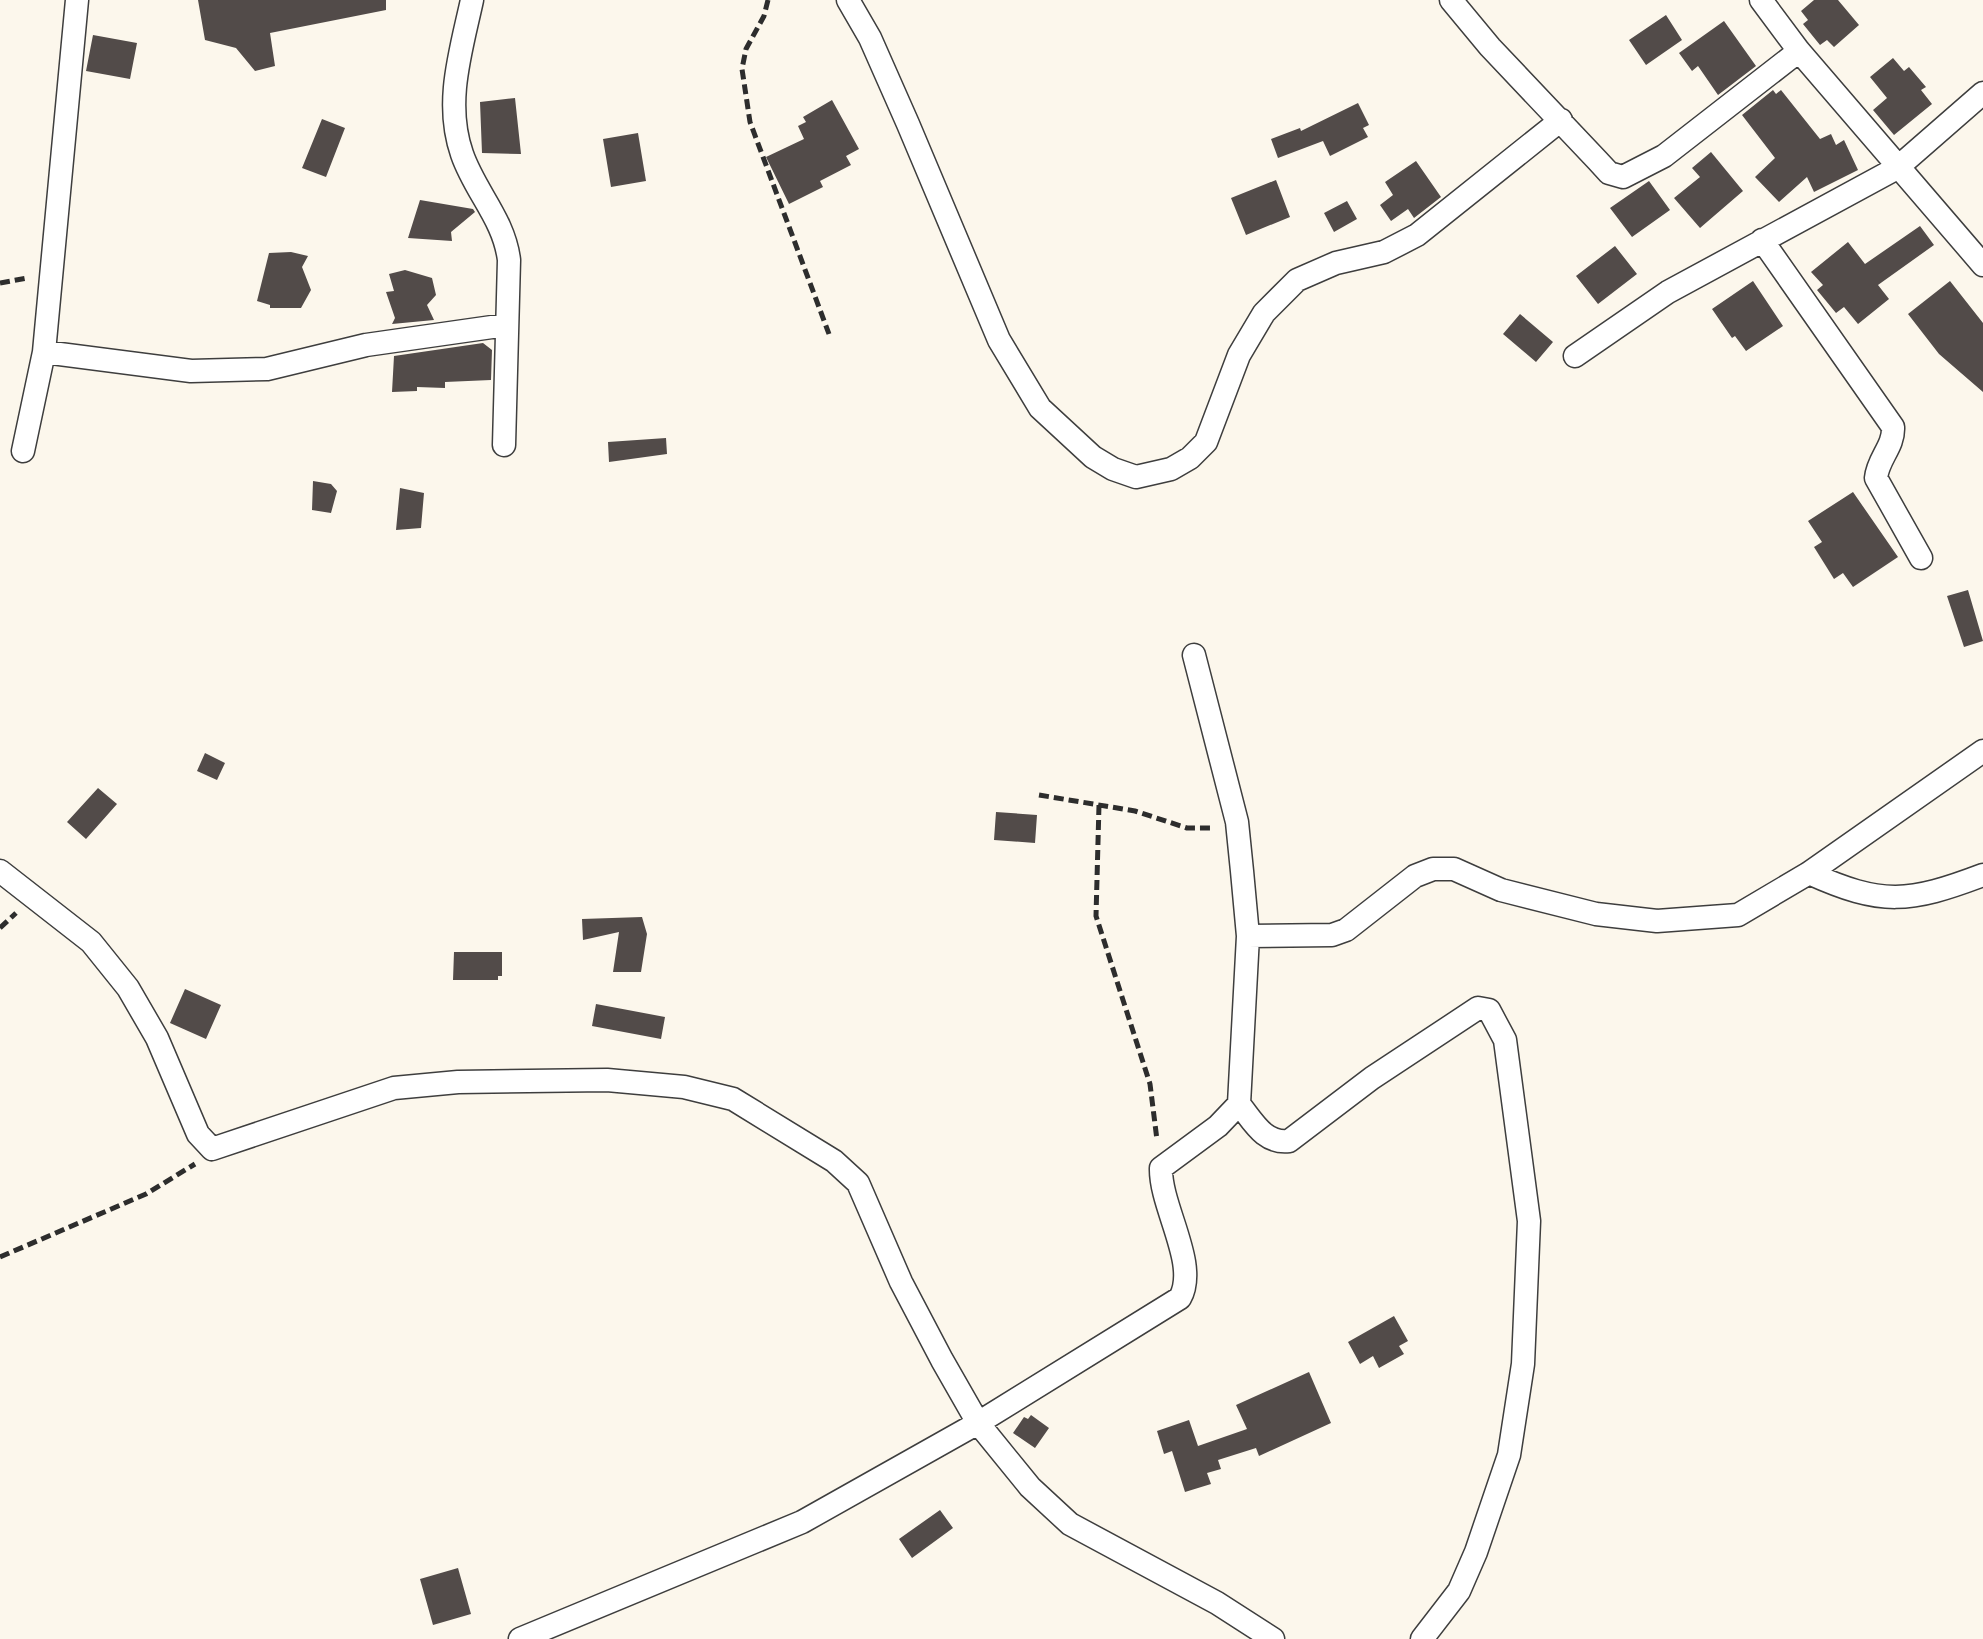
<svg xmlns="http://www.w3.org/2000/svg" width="1983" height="1639" font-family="Bitter,serif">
  <rect width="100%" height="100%" fill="#fcf7ec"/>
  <path fill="#524b49" d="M 198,0 L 386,0 L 386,10 L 270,33 L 275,66 L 255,71 L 236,48 L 205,40 Z
    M 1814,0 L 1838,0 L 1859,25 L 1834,47 L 1827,40 L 1820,45 L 1803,24 L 1808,20 L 1801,11 Z
    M 1666,15 L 1682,40 L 1646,65 L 1629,40 Z
    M 1724,21 L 1756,66 L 1718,95 L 1698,66 L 1692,71 L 1679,53 Z
    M 93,35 L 137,43 L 130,79 L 86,71 Z
    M 1893,58 L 1904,71 L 1909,67 L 1926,87 L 1921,90 L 1932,104 L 1894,135 L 1873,110 L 1887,98 L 1870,77 Z
    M 1773,90 L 1776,94 L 1781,90 L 1820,139 L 1831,134 L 1836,145 L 1844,140 L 1858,170 L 1814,192 L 1807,177 L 1779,202 L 1755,177 L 1775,158 L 1742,115 Z
    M 515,98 L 521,154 L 482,153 L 480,102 Z
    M 832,100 L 859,149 L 846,156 L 851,165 L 820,181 L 823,187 L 789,204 L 766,157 L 804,139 L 798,126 L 806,122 L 803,117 Z
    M 1358,103 L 1369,125 L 1363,128 L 1368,137 L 1330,156 L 1323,141 L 1278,158 L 1271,139 L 1300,128 L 1301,131 Z
    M 322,119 L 345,128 L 326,177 L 302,168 Z
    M 638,133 L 646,181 L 611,187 L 603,139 Z
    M 1711,152 L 1743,191 L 1700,228 L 1674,198 L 1700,177 L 1692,168 Z
    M 1416,161 L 1441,197 L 1414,218 L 1408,209 L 1391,221 L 1380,205 L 1393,195 L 1385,182 Z
    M 1276,180 L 1290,217 L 1246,235 L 1231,198 Z
    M 1649,181 L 1670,210 L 1632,237 L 1610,208 Z
    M 420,200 L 473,209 L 475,212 L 451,232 L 452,241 L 408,238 Z
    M 1347,201 L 1357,219 L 1334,232 L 1324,213 Z
    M 1920,226 L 1934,245 L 1878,285 L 1889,299 L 1858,324 L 1844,307 L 1836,313 L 1817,290 L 1823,285 L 1811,272 L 1848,242 L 1865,264 Z
    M 1615,246 L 1637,274 L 1598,304 L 1576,276 Z
    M 291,252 L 308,256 L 302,267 L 311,290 L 301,308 L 270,308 L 270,305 L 257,301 L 269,253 Z
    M 405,270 L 432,278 L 436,295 L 427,305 L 434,320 L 392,324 L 395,318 L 386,292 L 394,291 L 389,274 Z
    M 1753,281 L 1783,326 L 1746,351 L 1735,336 L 1732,338 L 1712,309 Z
    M 1950,281 L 1983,323 L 1983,392 L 1939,354 L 1908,314 Z
    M 1520,314 L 1553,342 L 1536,362 L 1503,334 Z
    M 483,343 L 492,350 L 491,380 L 445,382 L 445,388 L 417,387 L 417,391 L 392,392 L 394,356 Z
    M 666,438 L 667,454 L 609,462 L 608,442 Z
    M 313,481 L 331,484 L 337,491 L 331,513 L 312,510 Z
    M 400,488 L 424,493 L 421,528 L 396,530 Z
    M 1853,492 L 1898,557 L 1853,587 L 1843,573 L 1834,579 L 1814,547 L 1822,542 L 1808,521 Z
    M 1968,590 L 1983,641 L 1964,647 L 1947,596 Z
    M 205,753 L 225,763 L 217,780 L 197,771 Z
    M 98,788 L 117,804 L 86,839 L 67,822 Z
    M 996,812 L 1037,815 L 1035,843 L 994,840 Z
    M 642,917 L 647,934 L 641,972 L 613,972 L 619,932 L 583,940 L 582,919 Z
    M 454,952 L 502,952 L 502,976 L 498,976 L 498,980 L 453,980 Z
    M 185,989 L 221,1005 L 206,1039 L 170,1023 Z
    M 596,1004 L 665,1017 L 661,1039 L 592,1026 Z
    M 1394,1316 L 1408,1341 L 1399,1346 L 1404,1354 L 1379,1368 L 1373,1356 L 1360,1364 L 1348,1342 Z
    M 1309,1372 L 1331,1423 L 1259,1456 L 1256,1448 L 1218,1460 L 1221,1469 L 1207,1473 L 1211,1484 L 1185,1492 L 1172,1451 L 1164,1454 L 1157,1431 L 1189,1420 L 1198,1446 L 1247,1429 L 1236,1405 Z
    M 1031,1415 L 1049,1428 L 1035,1448 L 1013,1433 L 1024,1417 L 1028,1419 Z
    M 940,1510 L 953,1528 L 912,1558 L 899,1539 Z
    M 458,1568 L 471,1614 L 433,1625 L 420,1579 Z"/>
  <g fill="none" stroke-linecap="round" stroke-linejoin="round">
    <g stroke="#3e3e3e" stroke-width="25">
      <path id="street" d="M 472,0 C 461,51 444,103 462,154 C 475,192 504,219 509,260 L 504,445
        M 848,0 L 870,38 L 908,124 L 999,340 L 1040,408 L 1093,457 L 1113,469 L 1136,477 L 1171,469 L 1190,458 L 1206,442 L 1239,355 L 1264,313 L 1297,280 L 1336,263 L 1384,252 L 1417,235 L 1561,120
        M 1451,0 L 1490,47 L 1597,160 L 1609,173 L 1623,177 L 1664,156 L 1799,51
        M 1761,0 L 1799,51 L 1983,265
        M 1762,240 L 1893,427 C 1894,447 1878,458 1876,478 L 1921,558
        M 44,352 L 191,371 L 267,369 L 366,345 L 506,325
        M 1575,356 L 1668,292 L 1897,168 L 1983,93
        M 23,451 L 44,352 L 77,0
        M 0,871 L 91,942 L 128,988 L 157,1038 L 198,1134 L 212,1149 L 394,1088 L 458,1082 L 607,1080 L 684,1087 L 733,1099 L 834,1161 L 858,1183 L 901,1282 L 942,1360 L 978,1423 L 1030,1487 L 1070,1524 L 1217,1603 L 1273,1639
        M 1809,873 C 1882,906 1909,903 1983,875
        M 1248,936 L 1332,935 L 1346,930 L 1415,876 L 1433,869 L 1454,869 L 1501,890 L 1596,914 L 1657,921 L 1738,915 L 1809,873 L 1983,751
        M 1239,1104 C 1253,1121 1264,1144 1289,1141 L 1372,1078 L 1478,1008 L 1489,1010 L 1505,1040 L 1529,1221 L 1523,1364 L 1509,1455 L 1476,1552 L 1459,1591 L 1422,1639
        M 520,1639 L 802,1522 L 978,1423 L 1180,1298 C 1199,1264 1160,1207 1161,1168 L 1218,1126 L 1239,1104 L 1248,936 L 1242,871 L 1237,822 L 1194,655"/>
    </g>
    <path stroke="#2d2d2d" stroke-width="5" stroke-dasharray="10 5" stroke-linecap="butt" d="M 768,0 L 764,16 L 746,49 L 742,69 L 750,122 L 829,334
      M 0,283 L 27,278
      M 1039,795 L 1135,811 L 1187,828 L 1214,828
      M 1099,805 L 1096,916 L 1150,1084 L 1157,1140
      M 0,928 L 16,913
      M 0,1257 L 146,1194 L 195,1164"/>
    <use href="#street" stroke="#fff" stroke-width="22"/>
  </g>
</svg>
